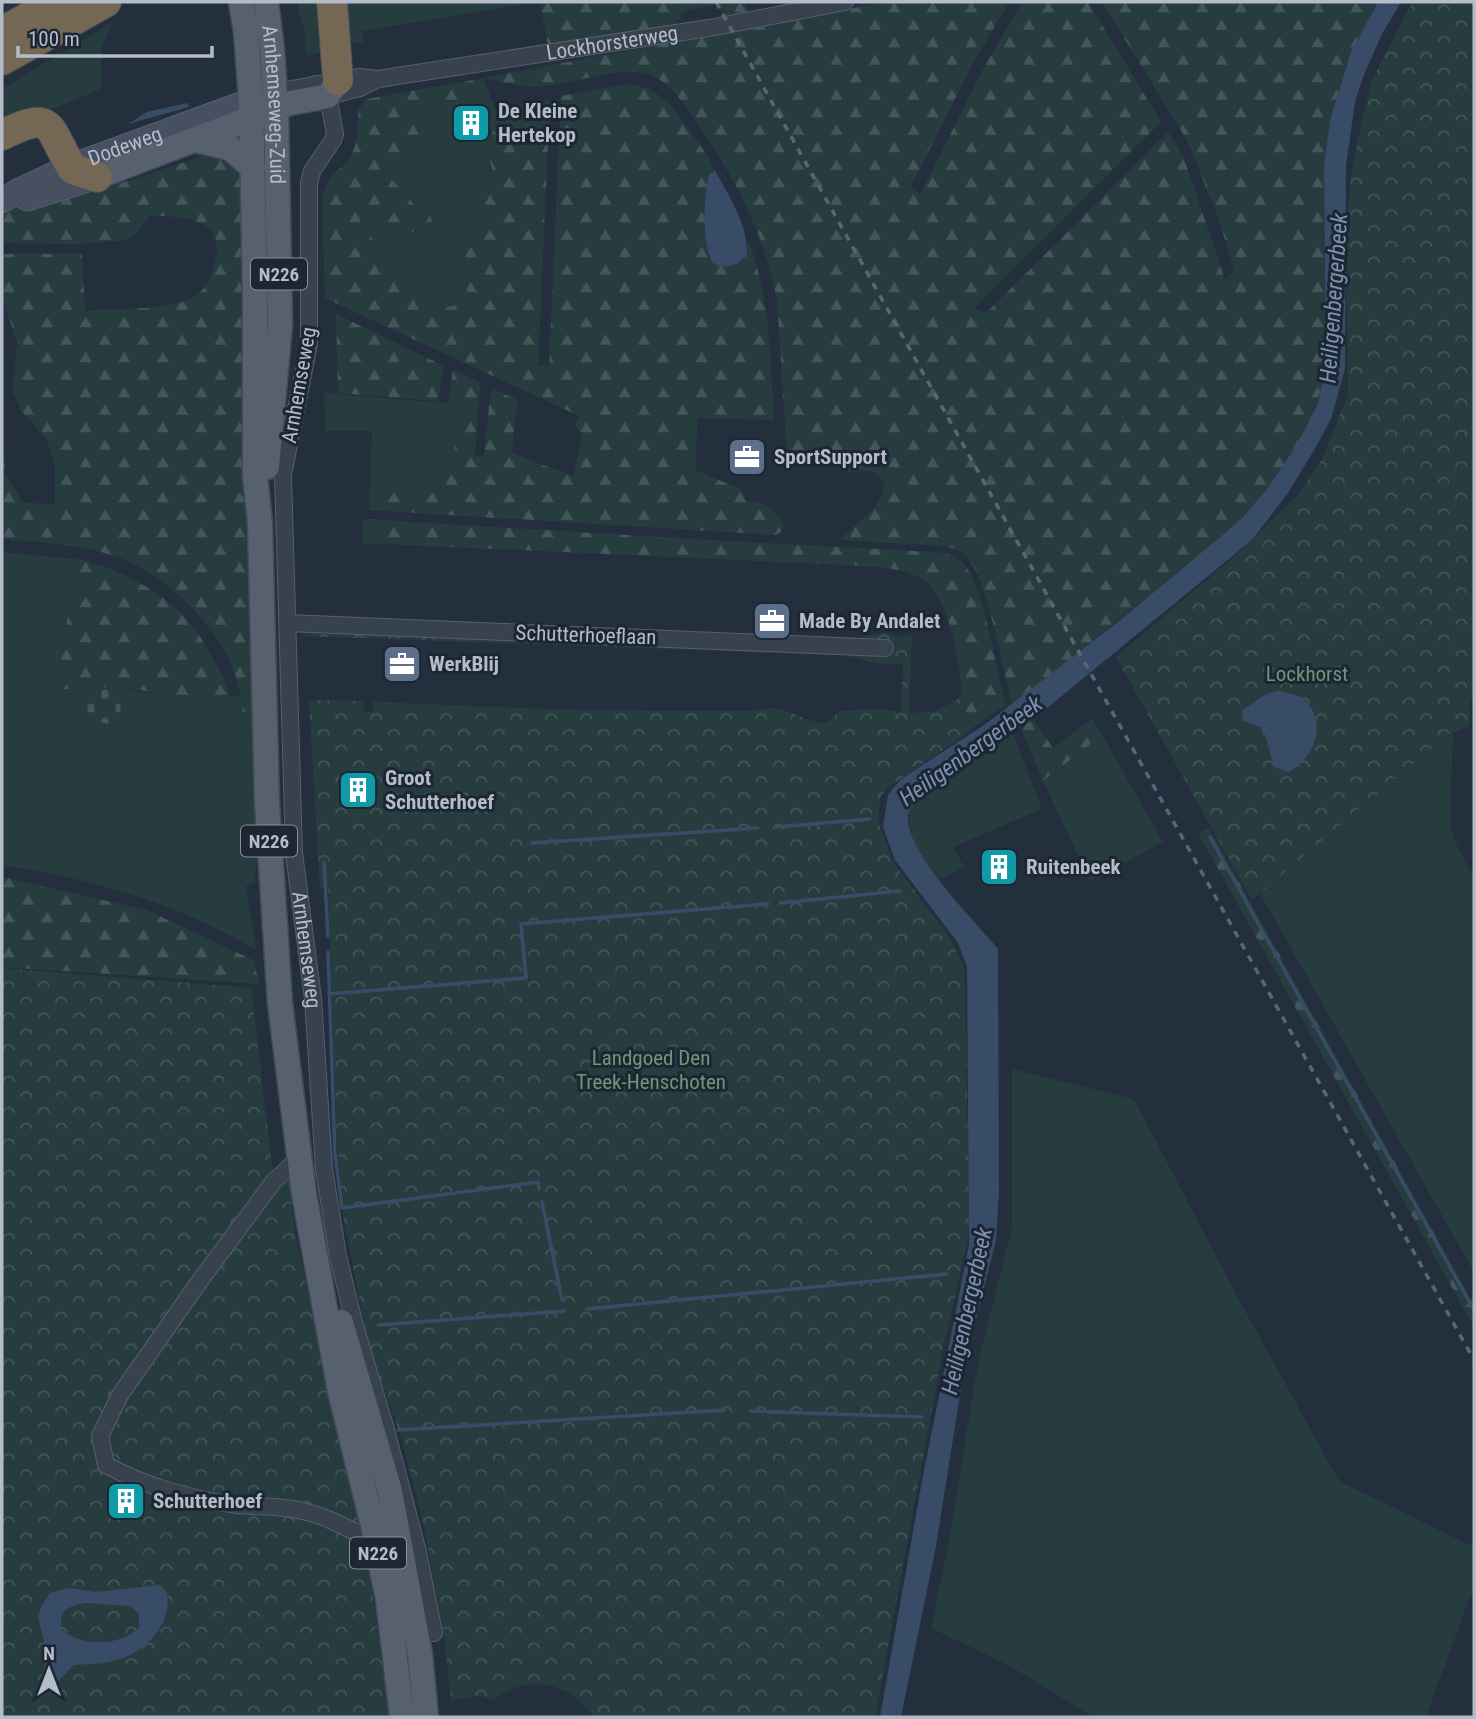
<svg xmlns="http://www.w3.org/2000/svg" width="1476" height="1719" font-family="'Roboto Condensed',sans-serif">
  <defs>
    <pattern id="forest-firs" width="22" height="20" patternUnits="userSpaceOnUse" patternTransform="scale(1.75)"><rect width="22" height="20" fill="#263c3f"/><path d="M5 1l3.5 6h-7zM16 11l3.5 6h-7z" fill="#435659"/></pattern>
    <pattern id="cemetery-stones" width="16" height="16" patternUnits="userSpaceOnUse" patternTransform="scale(1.75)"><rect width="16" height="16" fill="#263c3f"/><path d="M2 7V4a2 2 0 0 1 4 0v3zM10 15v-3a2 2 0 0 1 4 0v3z" fill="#435659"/></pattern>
    <pattern id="park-crowns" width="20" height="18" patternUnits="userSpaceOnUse" patternTransform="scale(1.75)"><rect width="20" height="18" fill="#263c3f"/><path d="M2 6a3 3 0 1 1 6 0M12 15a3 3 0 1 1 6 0" fill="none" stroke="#435659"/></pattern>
  </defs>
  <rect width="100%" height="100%" fill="#242f3e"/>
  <path fill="#263c3f" d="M 296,2 L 326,2 L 331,50 L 306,56 L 305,33 Z
    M 345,2 L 540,2 L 362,31 L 363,42 L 350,44 Z
    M 677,2 L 716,2 L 717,4 L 682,12 Z
    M 111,23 L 101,51 L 101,85 L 98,90 L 2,130 L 2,89 Z
    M 483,78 L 495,108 L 495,123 L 488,153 L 492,180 L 491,190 L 465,248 L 467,296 L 453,306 L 438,308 L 401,281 L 389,268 L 359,224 L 365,213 L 372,214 L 395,238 L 402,239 L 421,228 L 432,218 L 428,209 L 416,207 L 412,201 L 379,168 L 379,157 L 419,119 L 424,109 L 438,104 L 472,97 L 473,80 Z
    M 324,393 L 458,404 L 453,468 L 438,489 L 370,486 L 372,431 L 325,431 Z
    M 2,552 L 76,559 L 57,688 L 69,689 L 85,699 L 84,721 L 118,725 L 122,692 L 128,690 L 173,696 L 241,696 L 244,730 L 259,731 L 260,817 L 255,883 L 246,886 L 256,950 C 178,903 91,879 2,865 Z
    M 1453,730 L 1450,821 C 1453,841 1463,860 1474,875 L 1474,1272 L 1257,888 Z
    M 1013,734 L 1042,809 L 953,847 L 964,867 L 940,880 C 925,861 902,833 911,807 Z
    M 1102,735 L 1163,842 L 1090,881 L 1043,781 Z
    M 1012,1069 L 1134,1099 L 1237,1296 L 1339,1481 L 1474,1547 L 1474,1586 L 1426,1717 L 1093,1717 L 1010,1666 L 931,1628 L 948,1546 L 978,1363 L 1012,1228 Z"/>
  <path fill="url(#forest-firs)" d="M 540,2 L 677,2 L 682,12 L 677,26 L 548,47 Z
    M 716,2 L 745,2 L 750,13 L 724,16 Z
    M 885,2 L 1009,2 L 972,65 L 911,186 L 920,195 L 982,71 L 1022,2 L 1088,2 L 1161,122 L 974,308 L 985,314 L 1168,132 L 1183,155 L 1225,280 L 1234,271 L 1219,220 L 1188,142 L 1102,2 L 1378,2 L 1351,52 L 1330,120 L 1324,166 L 1326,365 C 1319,420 1279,483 1239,520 C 1213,544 1185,566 1158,588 C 1110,628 1061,666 1012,704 C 1003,669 988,583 968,558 C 961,551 953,548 944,546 L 839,540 C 852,528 905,490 875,473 C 868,468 857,473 848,472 C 839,471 834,461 825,457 C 815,453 798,456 787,457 L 777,300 C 765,235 734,175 696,121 C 684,104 669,80 647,74 C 611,66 572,86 536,87 C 519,87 500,81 483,78 Z
    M 473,80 L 472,97 L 438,104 L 421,113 L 419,119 L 419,148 L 384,155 L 379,158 L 379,168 L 401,189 L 416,207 L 428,209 L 432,221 L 399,240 L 395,238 L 372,214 L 365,213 L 359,224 L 362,228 L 388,254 L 389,268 L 401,281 L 438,308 L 453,306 L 467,296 L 465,248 L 491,190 L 492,170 L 488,153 L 495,123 L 495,108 L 550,99 L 538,365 L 549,367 L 561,96 L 629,84 L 650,89 L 670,104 L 707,155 L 715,171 L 709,174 L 706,237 L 708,257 L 747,254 L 748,240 C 771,297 770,359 774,420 L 697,418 L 696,470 L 740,489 L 746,501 C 765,502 775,508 784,525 L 781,532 L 775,535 L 369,510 L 370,486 L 438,488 L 439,470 L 453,468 L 458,405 L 448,403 L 453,370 L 480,382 L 475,456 L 484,457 L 490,396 L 494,389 L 517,400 L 512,452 L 519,456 L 573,476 L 581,442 L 581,433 L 575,426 L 579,416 L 325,298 L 322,200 C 324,192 327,182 333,174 C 337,170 342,168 346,163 C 358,148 359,129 358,110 L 367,99 Z
    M 206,155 C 224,157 231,166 242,180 L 259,731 L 244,730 C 243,712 242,694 236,677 C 220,625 160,568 108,554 C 75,544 37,542 2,539 L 2,441 L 6,475 L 23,503 L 55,504 L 55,466 L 47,440 L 21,411 L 13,392 L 17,341 L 2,297 L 2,254 L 82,254 L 85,311 C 113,308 176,311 197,295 C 208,286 212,275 215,262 C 227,218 182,216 150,216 L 133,237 L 127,240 L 77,244 L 2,243 L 2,207 L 69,192 L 88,194 Z
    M 336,314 L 444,366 L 438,401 L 338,393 Z
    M 363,519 L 727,541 L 935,552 C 946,553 956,555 964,564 C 985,589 996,671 1006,705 L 965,733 C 963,697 957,600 922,579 C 901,566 871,567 847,565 L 362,543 Z
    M 76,559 C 123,569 169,594 198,633 C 202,639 205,646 209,652 C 218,668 226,678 229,696 L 173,696 L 134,689 L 122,692 L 122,690 L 85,686 L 85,699 L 69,689 L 57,689 Z
    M 1033,719 L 1053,748 L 1092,719 L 1102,735 L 1043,781 L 1021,728 Z
    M 1209,828 L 1474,1305 L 1474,1327 L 1198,833 Z
    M 2,877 L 147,910 L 253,960 L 260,984 L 2,967 Z"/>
  <path fill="url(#cemetery-stones)" d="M 85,685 L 122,689 L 119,725 L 83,721 Z"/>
  <path fill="url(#park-crowns)" d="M 1412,2 L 1474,2 L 1474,697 L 1470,699 L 1470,726 L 1448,734 L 1252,900 L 1116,657 L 1241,551 L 1298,495 L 1322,459 L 1348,395 L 1346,228 L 1352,167 L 1371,82 Z
    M 303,617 L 851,639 C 868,637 883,628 898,637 L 912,635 L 909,713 L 934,712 L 965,695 L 965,735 L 887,788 L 880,799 L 878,822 L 893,862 L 948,935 L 965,969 L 969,1221 L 967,1244 L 944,1344 L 875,1717 L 593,1717 C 571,1682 527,1672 494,1700 L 480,1696 L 451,1700 L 444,1636 L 424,1527 L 400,1433 L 369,1349 L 344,1221 L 337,1143 L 328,887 L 320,887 L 309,700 L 363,701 L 364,712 L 373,711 L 373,702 L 570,710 L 751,711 C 760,710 770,707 779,709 C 791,711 815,726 827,722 C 832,720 835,715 839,711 L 881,709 L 901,712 L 903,663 C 881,668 862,658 841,655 L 303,636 Z
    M 2,968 L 251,988 L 273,1172 L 286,1157 L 295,1234 L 371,1581 L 389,1717 L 2,1717 Z"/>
  <path fill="#394c67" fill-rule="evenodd" d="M 1378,2 L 1401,2 L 1382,34 L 1363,77 L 1355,102 L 1346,166 L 1345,369 L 1331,419 L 1317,445 L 1288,493 L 1252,540 L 1052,704 L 925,796 C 918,801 909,807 908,816 C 905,852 975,921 998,949 L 999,1192 L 996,1240 L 965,1363 L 936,1546 L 901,1717 L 880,1717 L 922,1481 L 969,1245 L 967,966 L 958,943 L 895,860 L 883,827 L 888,795 L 900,780 L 987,723 L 1119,621 L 1219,538 L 1242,518 L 1267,489 L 1297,445 L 1318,403 L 1326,366 L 1324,166 L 1330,120 L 1351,52 Z
    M 188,103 L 189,107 L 128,124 L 147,112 Z
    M 715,171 C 729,196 748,224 747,254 C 737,266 727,270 713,263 C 701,245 704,195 709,174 Z
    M 1279,691 C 1288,693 1298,694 1304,700 C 1329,721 1314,760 1288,772 L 1274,767 L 1265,734 L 1260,727 L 1243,721 L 1242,710 C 1255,703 1264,692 1279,691 Z
    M 160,1585 L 167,1593 C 173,1625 143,1655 113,1661 C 100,1664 86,1664 74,1665 L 48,1691 L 42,1691 L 40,1688 C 42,1677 46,1667 46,1655 C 44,1623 29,1622 50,1593 L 69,1588 L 96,1592 ZM 87,1603 L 130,1606 L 139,1614 L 139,1628 C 120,1646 82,1647 62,1630 C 57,1611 69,1605 87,1603 Z"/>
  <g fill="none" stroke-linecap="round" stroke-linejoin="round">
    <path stroke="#394c67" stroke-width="3.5" d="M 777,827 L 870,819
      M 1210,837 L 1474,1310
      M 532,843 L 758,828
      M 324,862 L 328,937
      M 780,903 L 900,891
      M 328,952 L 335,1154 L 342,1208 L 538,1182 L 539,1189
      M 329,994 L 526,978 L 521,924 L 768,904
      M 542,1202 L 562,1300
      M 587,1309 L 947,1274
      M 378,1325 L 564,1311
      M 751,1411 L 922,1417
      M 398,1430 L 725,1410"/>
    <g stroke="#565f6c" stroke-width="18">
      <g id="street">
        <path id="s1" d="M 316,84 L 328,96 L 335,134 L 333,140 L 312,171 L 309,183 L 309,344 L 283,475 L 294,853 L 313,999 L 324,1169 L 338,1256 L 355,1326 L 385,1426 L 418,1552 L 434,1633"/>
        <path d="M 275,92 L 358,77 L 378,79"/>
        <path id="s2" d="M 328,96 L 360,88 L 378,79 L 709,28 L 845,2"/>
        <path d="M 287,623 L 885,648"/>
        <path d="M 299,1158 L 274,1181 L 199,1282 L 120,1395 L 100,1436 L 106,1465 C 145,1486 193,1500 238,1505 C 259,1507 282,1506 302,1511 C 328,1516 352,1531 376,1542"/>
      </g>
    </g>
    <g stroke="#565f6c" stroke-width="25">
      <g id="secondary">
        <path d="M 27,199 L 97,177"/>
        <path id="s3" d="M 2,201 L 19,190 L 71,166 L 268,94"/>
      </g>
    </g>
    <g stroke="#414a57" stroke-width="27">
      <g id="primary">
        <path d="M 241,2 L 246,32 L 251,99 L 255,291 L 255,476 L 260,523 L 267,803 L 280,1003 L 304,1194 L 340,1391 L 373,1526 L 388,1599 L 402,1717"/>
        <path id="s4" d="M 266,2 L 272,49 L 276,108 L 280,325 L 267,467"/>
        <path d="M 196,140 L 230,148 L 253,168"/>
        <path d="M 97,177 L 290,103 L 328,96 L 338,80"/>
        <path d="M 341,1322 L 390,1491 L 420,1654 L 426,1717"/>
      </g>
    </g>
    <g stroke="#434c59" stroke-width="32">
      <path id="highway" d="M 332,2 L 338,80
        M 2,32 L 56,2
        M 2,60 L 106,2
        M 2,135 C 57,108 46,128 73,169 L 97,177"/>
    </g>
    <use href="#street" stroke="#38414e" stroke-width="16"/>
    <use href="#secondary" stroke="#465061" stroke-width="23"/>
    <use href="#primary" stroke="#56606e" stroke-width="24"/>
    <use href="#highway" stroke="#746855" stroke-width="30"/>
    <path stroke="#5a6575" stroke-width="3.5" stroke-dasharray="7 7" stroke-linecap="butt" d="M 716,2 L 1474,1360"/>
  </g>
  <defs>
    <g id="building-square" transform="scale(2.0125)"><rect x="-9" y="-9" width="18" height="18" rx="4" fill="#0f9aa8" stroke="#1d2633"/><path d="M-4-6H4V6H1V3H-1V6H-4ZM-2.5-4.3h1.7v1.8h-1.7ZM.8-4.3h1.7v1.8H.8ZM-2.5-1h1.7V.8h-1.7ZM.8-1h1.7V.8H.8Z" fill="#fff"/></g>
    <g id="office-square" transform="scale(2.0125)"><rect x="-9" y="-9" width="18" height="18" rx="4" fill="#5c6f8a" stroke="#1d2633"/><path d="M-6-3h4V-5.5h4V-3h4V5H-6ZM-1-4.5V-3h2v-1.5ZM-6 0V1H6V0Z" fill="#fff"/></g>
  </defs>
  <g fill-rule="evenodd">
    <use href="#building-square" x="471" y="123"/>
    <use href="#office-square" x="747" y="457"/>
    <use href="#office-square" x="772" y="621"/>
    <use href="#office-square" x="402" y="664"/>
    <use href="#building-square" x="358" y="790"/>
    <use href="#building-square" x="999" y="867"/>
    <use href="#building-square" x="126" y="1501"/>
  </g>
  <g text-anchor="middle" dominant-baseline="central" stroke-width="6" stroke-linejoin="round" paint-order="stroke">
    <g fill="#1d2633" stroke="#878f9c" stroke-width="2">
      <rect x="251" y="258.5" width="56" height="31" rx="5"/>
      <rect x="241" y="825.5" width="56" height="31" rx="5"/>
      <rect x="350" y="1537.5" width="56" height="31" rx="5"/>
    </g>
    <g font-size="19" font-weight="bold" fill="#b4bcc9">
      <text x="279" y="274">N226</text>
      <text x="269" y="841">N226</text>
      <text x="378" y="1553">N226</text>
    </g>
    <g font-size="21" fill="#b4bcc9" stroke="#1d2633">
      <text stroke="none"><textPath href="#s2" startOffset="290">Lockhorsterweg</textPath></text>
      <text stroke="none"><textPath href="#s4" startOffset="103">Arnhemseweg-Zuid</textPath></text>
      <text stroke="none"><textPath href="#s3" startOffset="135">Dodeweg</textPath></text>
      <text transform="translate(299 385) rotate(-80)">Arnhemseweg</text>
      <text transform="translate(586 635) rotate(2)">Schutterhoeflaan</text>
      <text stroke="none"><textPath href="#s1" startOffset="882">Arnhemseweg</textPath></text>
    </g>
    <g font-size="21" font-weight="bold" fill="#b4bcc9" stroke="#1d2633" text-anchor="start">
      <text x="498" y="111">De Kleine<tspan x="498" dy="24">Hertekop</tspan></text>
      <text x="774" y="457">SportSupport</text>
      <text x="799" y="621">Made By Andalet</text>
      <text x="429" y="664">WerkBlij</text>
      <text x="385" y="778">Groot<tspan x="385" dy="24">Schutterhoef</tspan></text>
      <text x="1026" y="867">Ruitenbeek</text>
      <text x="153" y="1501">Schutterhoef</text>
    </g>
    <g font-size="21" fill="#6b9a76" stroke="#1d2633">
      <text x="1307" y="674">Lockhorst</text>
      <text x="651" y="1058">Landgoed Den<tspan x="651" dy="24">Treek-Henschoten</tspan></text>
    </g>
    <g font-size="23" font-style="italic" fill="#7c92b1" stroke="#1d2633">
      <text transform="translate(1334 298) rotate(-86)">Heiligenbergerbeek</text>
      <text transform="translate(971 751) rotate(-36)">Heiligenbergerbeek</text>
      <text transform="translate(967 1311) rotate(-78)">Heiligenbergerbeek</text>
    </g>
  </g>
  <rect width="1476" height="1719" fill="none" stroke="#b4bcc9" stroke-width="7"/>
  <g transform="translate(49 1670)" stroke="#1d2633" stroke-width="5" paint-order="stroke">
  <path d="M0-5L12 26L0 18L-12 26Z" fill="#b4bcc9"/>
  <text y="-10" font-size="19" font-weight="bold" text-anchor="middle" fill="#b4bcc9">N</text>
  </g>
  <path d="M18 46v10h194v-10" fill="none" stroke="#b4bcc9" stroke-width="3.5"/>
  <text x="28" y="46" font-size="21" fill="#b4bcc9" stroke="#1d2633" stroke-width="5" paint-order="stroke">100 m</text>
</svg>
